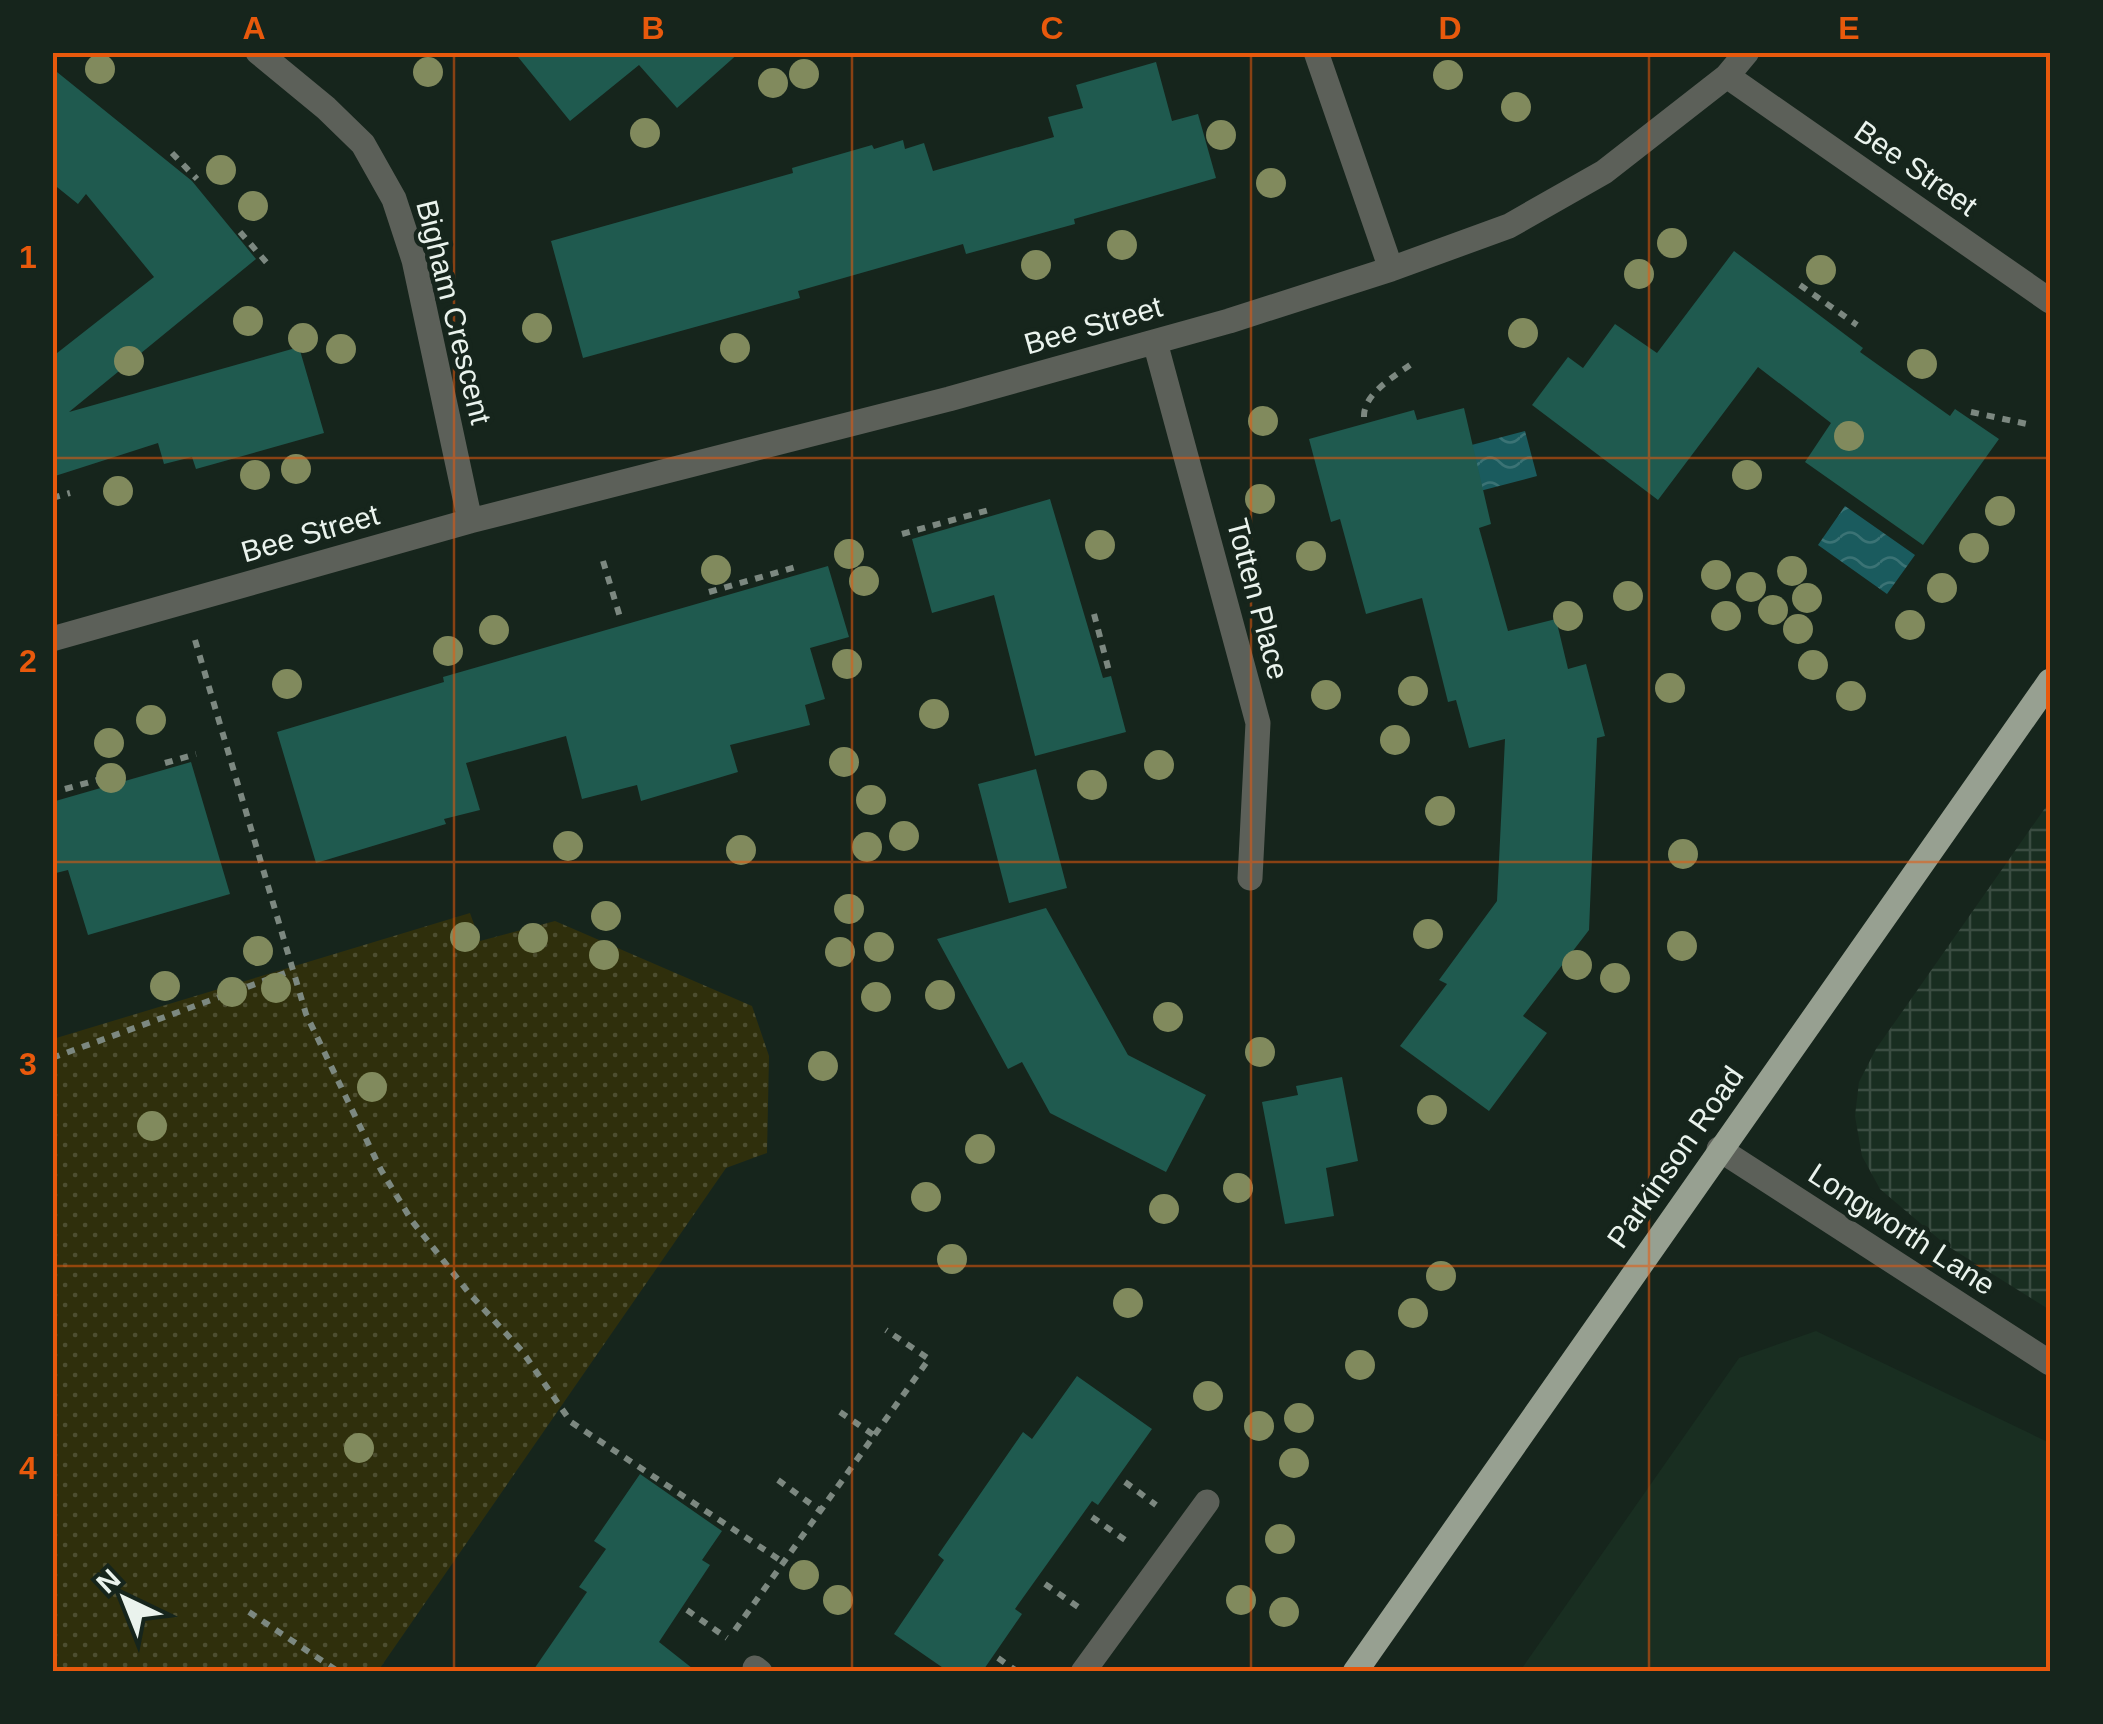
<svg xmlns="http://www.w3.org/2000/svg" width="2103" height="1724" font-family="Helvetica,sans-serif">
  <defs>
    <pattern id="industrial-grid" width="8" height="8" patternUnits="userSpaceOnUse" patternTransform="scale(2.5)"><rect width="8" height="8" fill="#192e21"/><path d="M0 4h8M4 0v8" fill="none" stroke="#3b4d42"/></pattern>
    <pattern id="grass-dots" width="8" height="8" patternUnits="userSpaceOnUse" patternTransform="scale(2.5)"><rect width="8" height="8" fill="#2f2f0c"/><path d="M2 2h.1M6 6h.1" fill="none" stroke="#4d4e30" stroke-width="1.8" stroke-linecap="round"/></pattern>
    <pattern id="water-waves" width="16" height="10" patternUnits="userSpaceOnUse" patternTransform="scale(2.5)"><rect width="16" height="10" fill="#1a5b5e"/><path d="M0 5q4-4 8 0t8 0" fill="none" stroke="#3b7375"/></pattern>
  </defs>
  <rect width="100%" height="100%" fill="#16251c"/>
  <path fill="#192e21" d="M 1816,1331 L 2050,1443 L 2050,1671 L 1520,1671 L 1739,1358 Z"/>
  <path fill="url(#industrial-grid)" d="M 2050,801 L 2050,1310 L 1946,1245 L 1880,1189 L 1862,1156 L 1855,1116 L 1859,1082 L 1876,1049 Z"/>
  <path fill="url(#grass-dots)" d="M 470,913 L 480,941 L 555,921 L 752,1006 L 769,1056 L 767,1153 L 726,1168 L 378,1671 L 53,1671 L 53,1039 Z"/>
  <path fill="url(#water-waves)" d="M 1525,431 L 1537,476 L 1453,498 L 1441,453 Z
    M 1845,506 L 1915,555 L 1887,594 L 1818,545 Z"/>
  <path fill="#1f5a4f" d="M 514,52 L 740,52 L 677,108 L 639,65 L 570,121 Z
    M 1156,62 L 1172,121 L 1198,114 L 1216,178 L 1074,219 L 1075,224 L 966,254 L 963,244 L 798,291 L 800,298 L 583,358 L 551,241 L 793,173 L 792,168 L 872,145 L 874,149 L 903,140 L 905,149 L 924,143 L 933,171 L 1054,137 L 1048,117 L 1083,108 L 1076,85 Z
    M 52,68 L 192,181 L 256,259 L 69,412 L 299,347 L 324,433 L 196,469 L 192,457 L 164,464 L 158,443 L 52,477 L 52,357 L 154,277 L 86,194 L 78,204 L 52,183 Z
    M 1734,251 L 1863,348 L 1860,352 L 1950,416 L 1955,409 L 1999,439 L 1923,545 L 1805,462 L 1831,423 L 1758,367 L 1658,500 L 1532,405 L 1568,357 L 1583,368 L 1615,324 L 1657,353 Z
    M 1464,408 L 1491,524 L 1479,528 L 1508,631 L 1556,619 L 1568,669 L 1586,664 L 1605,736 L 1597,738 L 1589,930 L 1523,1016 L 1547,1033 L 1489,1111 L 1400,1046 L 1447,984 L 1439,980 L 1497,901 L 1505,739 L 1469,748 L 1456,700 L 1448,702 L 1422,598 L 1366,614 L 1340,519 L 1331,522 L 1309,439 L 1414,410 L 1417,420 Z
    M 1050,499 L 1103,678 L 1111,676 L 1126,732 L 1035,756 L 994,595 L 932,613 L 912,539 Z
    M 828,566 L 849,637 L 810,648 L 825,699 L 805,705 L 810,725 L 730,745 L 738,772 L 641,801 L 637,785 L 582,799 L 566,736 L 466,763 L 480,810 L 444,819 L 446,824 L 316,863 L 277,732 L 444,682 L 443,677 Z
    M 191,762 L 230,894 L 88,935 L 68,870 L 52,874 L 52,802 Z
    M 1036,769 L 1067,888 L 1009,903 L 978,784 Z
    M 1046,908 L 1128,1055 L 1206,1095 L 1166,1172 L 1050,1113 L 1022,1062 L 1008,1069 L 937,939 Z
    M 1342,1077 L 1358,1161 L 1326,1168 L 1334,1216 L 1285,1224 L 1262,1102 L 1298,1095 L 1296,1086 Z
    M 1077,1376 L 1152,1429 L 1098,1505 L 1092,1501 L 1015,1609 L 1022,1614 L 982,1672 L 949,1672 L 894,1634 L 944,1560 L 938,1555 L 1023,1432 L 1032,1439 Z
    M 640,1474 L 722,1531 L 702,1560 L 710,1565 L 659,1642 L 697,1672 L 532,1672 L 587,1592 L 579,1587 L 606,1549 L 594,1541 Z"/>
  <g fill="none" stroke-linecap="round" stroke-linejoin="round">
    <path stroke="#7c8880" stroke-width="6" stroke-dasharray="8 8" stroke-linecap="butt" d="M 172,153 L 197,179
      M 240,232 L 267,263
      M 1800,285 L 1857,325
      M 1971,412 L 2027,424
      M 1364,417 C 1363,393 1397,375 1414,362
      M 52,498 L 70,493
      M 902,534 L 989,510
      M 603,561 L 620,617
      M 709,592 L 796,567
      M 1094,614 L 1109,671
      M 195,640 L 306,1014 L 381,1170 L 412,1221 L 469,1293 L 522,1351 L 571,1422 L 783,1562
      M 165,763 L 196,754
      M 65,789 L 101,779
      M 52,1058 L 291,971
      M 840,1412 L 875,1436
      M 778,1480 L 822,1512
      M 1125,1482 L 1156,1505
      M 1092,1517 L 1128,1542
      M 1045,1584 L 1081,1609
      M 687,1610 L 727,1638
      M 249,1612 L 339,1672
      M 735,1630 L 929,1359 L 886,1330
      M 998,1658 L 1018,1672"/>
    <path stroke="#5c6059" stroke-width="25" d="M 258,52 L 326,108 L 363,144 L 394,199 L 414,260 L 470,521
      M 1316,52 L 1391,269
      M 1727,76 L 2050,301
      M 1155,342 L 1258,723 L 1250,878
      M 52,639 L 470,521 L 949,399 L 1229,321 L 1391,269 L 1509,226 L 1604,172 L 1727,76 L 1747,52
      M 1719,1149 L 2050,1363
      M 755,1668 L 760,1672
      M 1083,1672 L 1207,1502"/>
    <path stroke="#97a091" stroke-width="25" d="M 1355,1672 L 2050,681"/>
  </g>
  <g fill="#818a5d">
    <circle cx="100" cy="69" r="15"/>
    <circle cx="428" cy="72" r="15"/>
    <circle cx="804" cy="74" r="15"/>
    <circle cx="1448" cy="75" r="15"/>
    <circle cx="773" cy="83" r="15"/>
    <circle cx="1516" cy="107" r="15"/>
    <circle cx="645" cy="133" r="15"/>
    <circle cx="1221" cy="135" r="15"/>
    <circle cx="221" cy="170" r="15"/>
    <circle cx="1271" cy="183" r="15"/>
    <circle cx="253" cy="206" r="15"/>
    <circle cx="1672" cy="243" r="15"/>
    <circle cx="1122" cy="245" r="15"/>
    <circle cx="1036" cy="265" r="15"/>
    <circle cx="1821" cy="270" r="15"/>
    <circle cx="1639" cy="274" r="15"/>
    <circle cx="248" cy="321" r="15"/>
    <circle cx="537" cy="328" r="15"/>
    <circle cx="1523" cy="333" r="15"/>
    <circle cx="303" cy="338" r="15"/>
    <circle cx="735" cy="348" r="15"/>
    <circle cx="341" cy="349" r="15"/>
    <circle cx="129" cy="361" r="15"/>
    <circle cx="1922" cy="364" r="15"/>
    <circle cx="1263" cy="421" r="15"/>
    <circle cx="1849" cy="436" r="15"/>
    <circle cx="296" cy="469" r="15"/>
    <circle cx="255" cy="475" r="15"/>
    <circle cx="1747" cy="475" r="15"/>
    <circle cx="118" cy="491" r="15"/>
    <circle cx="1260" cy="499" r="15"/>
    <circle cx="2000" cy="511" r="15"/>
    <circle cx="1100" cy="545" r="15"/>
    <circle cx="1974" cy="548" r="15"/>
    <circle cx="849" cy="554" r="15"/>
    <circle cx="1311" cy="556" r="15"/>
    <circle cx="716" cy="570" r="15"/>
    <circle cx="1792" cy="571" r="15"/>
    <circle cx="1716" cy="575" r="15"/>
    <circle cx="864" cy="581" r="15"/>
    <circle cx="1751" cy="587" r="15"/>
    <circle cx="1942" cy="588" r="15"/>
    <circle cx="1628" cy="596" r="15"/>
    <circle cx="1807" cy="598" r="15"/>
    <circle cx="1773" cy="610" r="15"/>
    <circle cx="1568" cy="616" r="15"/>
    <circle cx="1726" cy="616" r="15"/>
    <circle cx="1910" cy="625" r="15"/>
    <circle cx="1798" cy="629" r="15"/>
    <circle cx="494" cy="630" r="15"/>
    <circle cx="448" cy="651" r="15"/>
    <circle cx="847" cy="664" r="15"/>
    <circle cx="1813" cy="665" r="15"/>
    <circle cx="287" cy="684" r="15"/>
    <circle cx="1670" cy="688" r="15"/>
    <circle cx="1413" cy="691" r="15"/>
    <circle cx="1326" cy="695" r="15"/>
    <circle cx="1851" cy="696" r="15"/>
    <circle cx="934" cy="714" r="15"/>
    <circle cx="151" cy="720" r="15"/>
    <circle cx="1395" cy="740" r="15"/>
    <circle cx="109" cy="743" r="15"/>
    <circle cx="844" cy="762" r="15"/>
    <circle cx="1159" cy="765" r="15"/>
    <circle cx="111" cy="778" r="15"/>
    <circle cx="1092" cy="785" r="15"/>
    <circle cx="871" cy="800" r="15"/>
    <circle cx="1440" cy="811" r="15"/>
    <circle cx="904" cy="836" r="15"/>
    <circle cx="568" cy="846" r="15"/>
    <circle cx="867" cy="847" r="15"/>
    <circle cx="741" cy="850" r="15"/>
    <circle cx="1683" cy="854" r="15"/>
    <circle cx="849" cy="909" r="15"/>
    <circle cx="606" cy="916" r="15"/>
    <circle cx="1428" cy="934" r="15"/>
    <circle cx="465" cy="937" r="15"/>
    <circle cx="533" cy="938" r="15"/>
    <circle cx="1682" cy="946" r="15"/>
    <circle cx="879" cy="947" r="15"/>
    <circle cx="258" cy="951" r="15"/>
    <circle cx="840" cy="952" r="15"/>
    <circle cx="604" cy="955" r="15"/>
    <circle cx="1577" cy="965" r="15"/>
    <circle cx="1615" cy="978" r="15"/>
    <circle cx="165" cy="986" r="15"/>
    <circle cx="276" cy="988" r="15"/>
    <circle cx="232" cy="992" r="15"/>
    <circle cx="940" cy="995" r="15"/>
    <circle cx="876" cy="997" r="15"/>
    <circle cx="1168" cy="1017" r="15"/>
    <circle cx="1260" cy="1052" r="15"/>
    <circle cx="823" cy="1066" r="15"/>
    <circle cx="372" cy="1087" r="15"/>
    <circle cx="1432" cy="1110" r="15"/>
    <circle cx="152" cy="1126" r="15"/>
    <circle cx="980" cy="1149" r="15"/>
    <circle cx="1238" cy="1188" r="15"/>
    <circle cx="926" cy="1197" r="15"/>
    <circle cx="1164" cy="1209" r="15"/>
    <circle cx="952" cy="1259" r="15"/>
    <circle cx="1441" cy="1276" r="15"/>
    <circle cx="1128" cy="1303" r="15"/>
    <circle cx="1413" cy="1313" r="15"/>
    <circle cx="1360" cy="1365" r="15"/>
    <circle cx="1208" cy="1396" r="15"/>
    <circle cx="1299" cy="1418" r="15"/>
    <circle cx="1259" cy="1426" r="15"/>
    <circle cx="359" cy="1448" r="15"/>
    <circle cx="1294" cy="1463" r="15"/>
    <circle cx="1280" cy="1539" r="15"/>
    <circle cx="804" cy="1575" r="15"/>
    <circle cx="838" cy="1600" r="15"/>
    <circle cx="1241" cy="1600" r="15"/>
    <circle cx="1284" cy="1612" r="15"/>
  </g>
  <path fill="none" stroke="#e8590c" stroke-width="2.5" stroke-opacity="0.55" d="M 454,52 L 454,1672M 852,52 L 852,1672M 1251,52 L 1251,1672M 1649,52 L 1649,1672M 52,458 L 2050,458M 52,862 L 2050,862M 52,1266 L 2050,1266"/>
  <g text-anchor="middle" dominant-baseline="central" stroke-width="9" stroke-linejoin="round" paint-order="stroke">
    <g font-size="30" fill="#eaf3ed" stroke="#16251c">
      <text transform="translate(1916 168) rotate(35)">Bee Street</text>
      <text transform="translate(454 312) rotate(76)">Bigham Crescent</text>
      <text transform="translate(1093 325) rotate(-16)">Bee Street</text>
      <text transform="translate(310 533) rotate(-16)">Bee Street</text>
      <text transform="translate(1258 599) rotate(75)">Totten Place</text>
      <text transform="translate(1675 1157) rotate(-55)">Parkinson Road</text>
      <text transform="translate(1902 1229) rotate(33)">Longworth Lane</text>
    </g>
  </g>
  <rect width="2103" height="1724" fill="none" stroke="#16251c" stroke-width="110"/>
  <g transform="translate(125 1599) rotate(317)" stroke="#16251c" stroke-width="8" paint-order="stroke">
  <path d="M0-8L18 38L0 25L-18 38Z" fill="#eaf3ed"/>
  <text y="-15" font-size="28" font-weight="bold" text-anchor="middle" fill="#eaf3ed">N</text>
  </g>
  <rect x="55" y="55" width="1993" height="1614" fill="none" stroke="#e8590c" stroke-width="4"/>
  <g font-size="32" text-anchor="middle" font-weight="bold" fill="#e8590c">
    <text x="254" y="39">A</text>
    <text x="653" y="39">B</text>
    <text x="1052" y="39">C</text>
    <text x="1450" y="39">D</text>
    <text x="1849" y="39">E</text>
    <text x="28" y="268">1</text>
    <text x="28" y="672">2</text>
    <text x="28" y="1075">3</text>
    <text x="28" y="1479">4</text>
  </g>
</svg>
